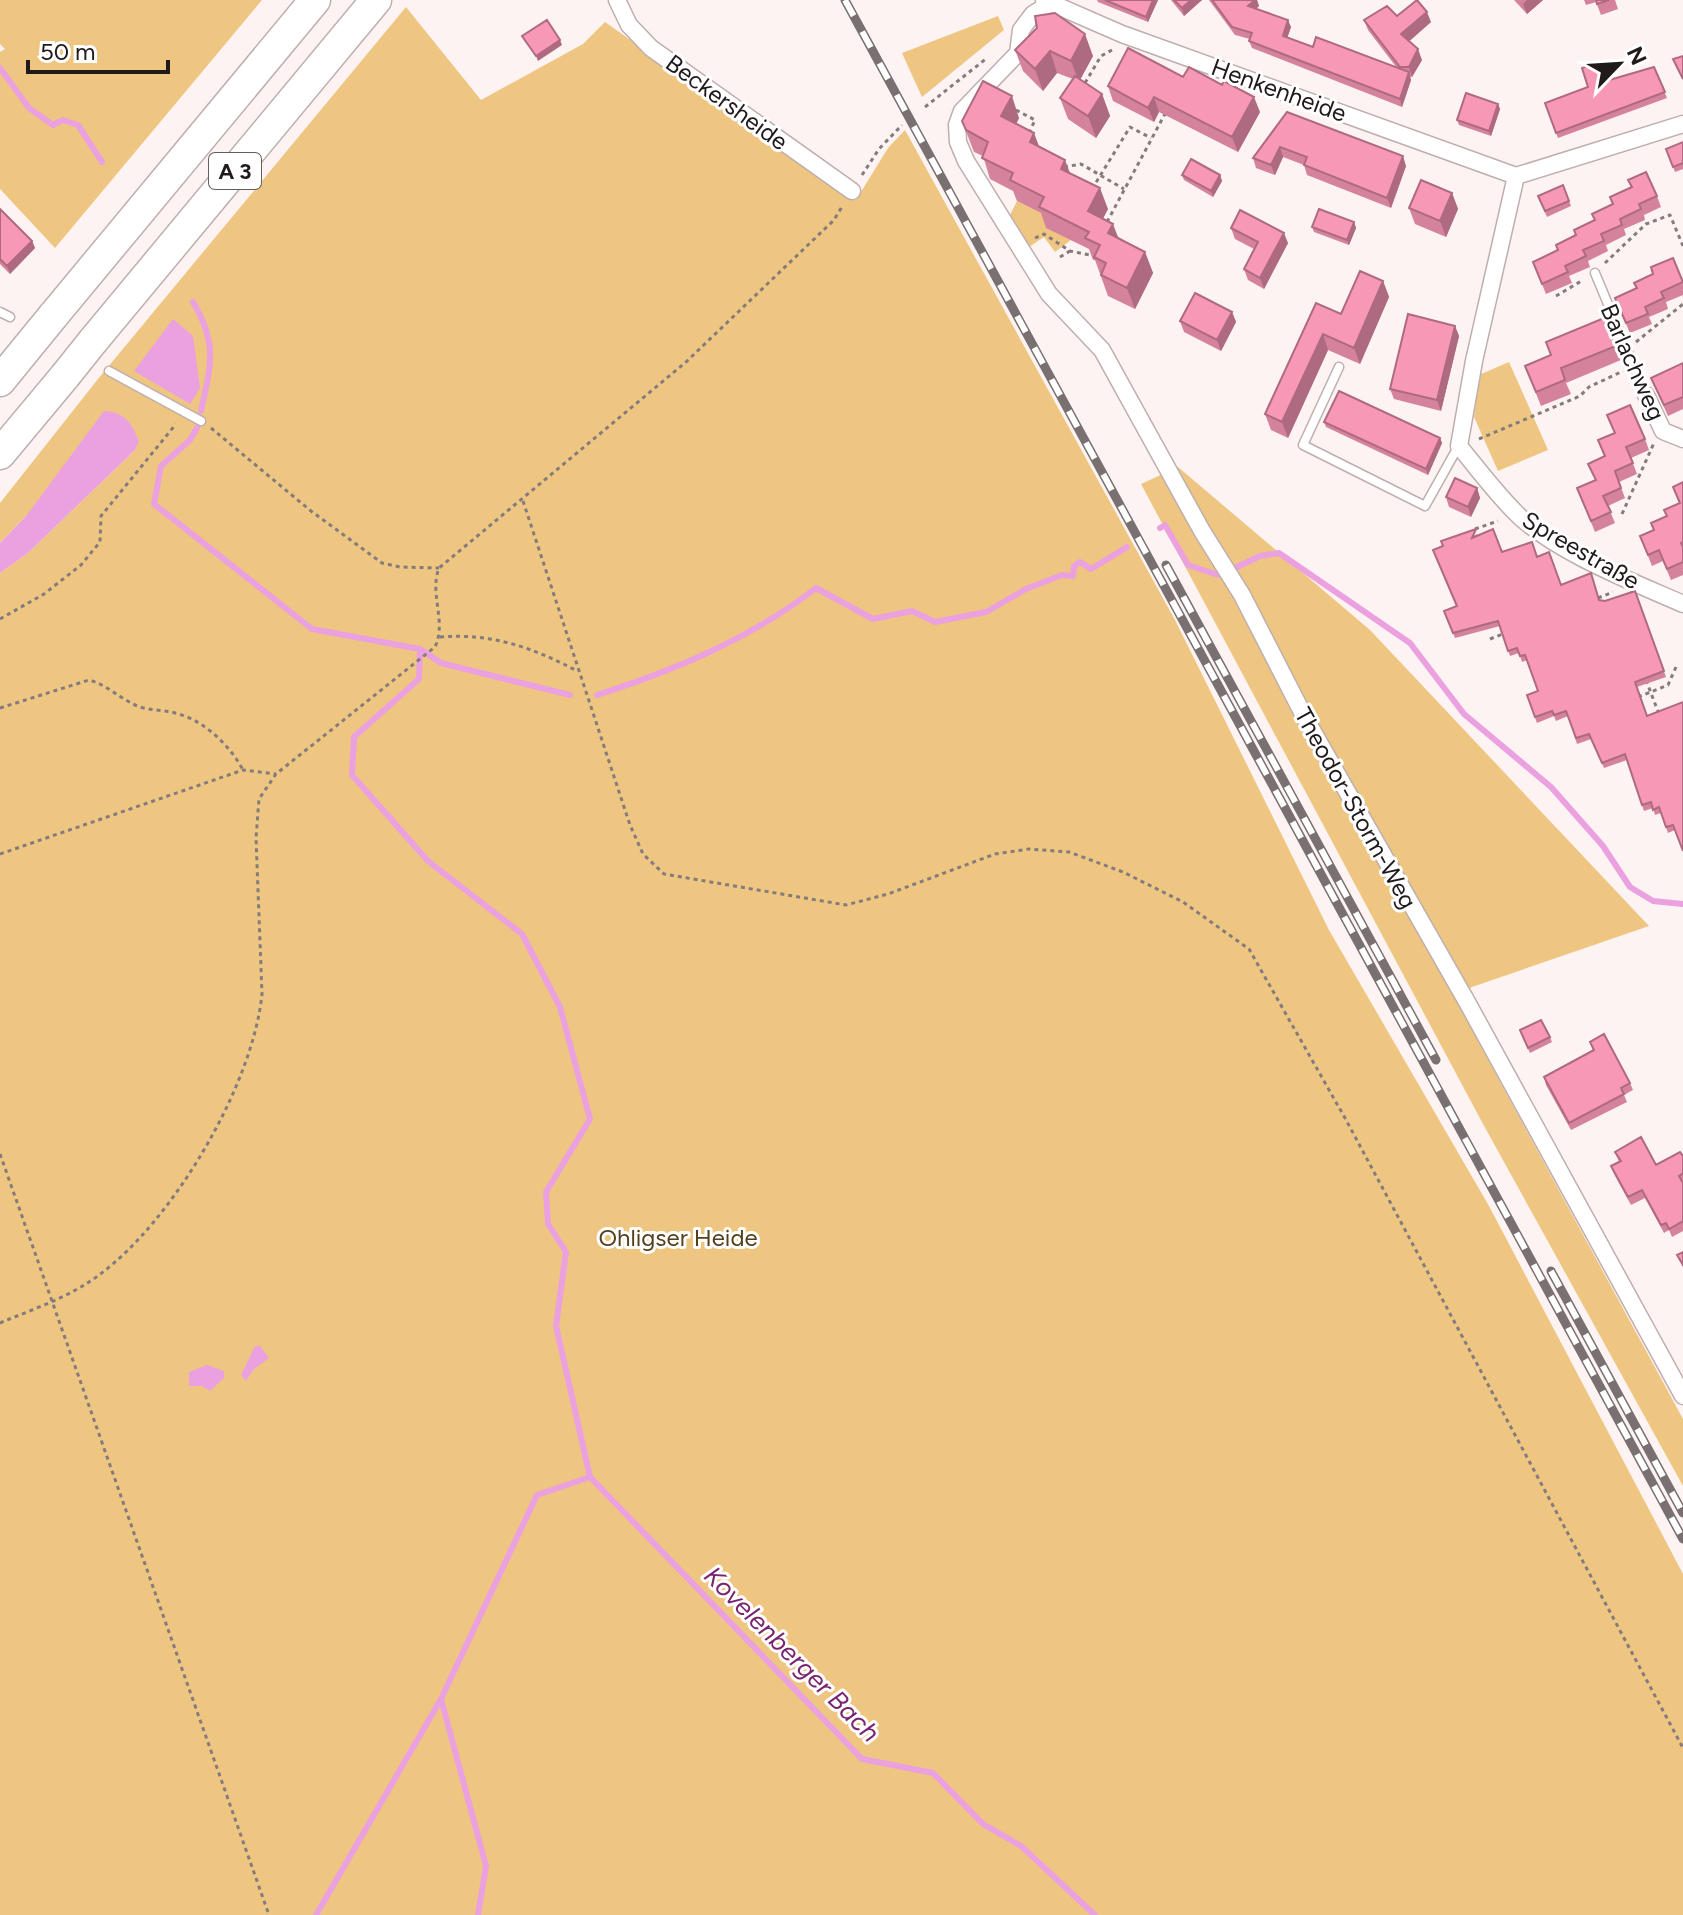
<svg xmlns="http://www.w3.org/2000/svg" width="1683" height="1915" font-family="Figtree,sans-serif">
  <rect width="100%" height="100%" fill="#fdf3f2"/>
  <path fill="#eec682" d="M 0,0 L 262,0 L 55,248 L 0,189 L 0,52 L 5,49 L 0,44 Z
    M 406,7 L 481,100 L 583,44 L 605,22 L 856,200 L 888,148 L 905,130 L 1175,620 L 1329,930 L 1489,1206 L 1683,1574 L 1683,1915 L 0,1915 L 0,573 L 28,553 L 134,451 L 26,516 L 0,543 L 0,503 L 98,379 Z
    M 998,16 L 1004,30 L 922,97 L 902,53 Z
    M 1017,201 L 1051,218 L 1071,240 L 1055,252 L 1044,237 L 1029,247 L 1010,215 Z
    M 1509,362 L 1548,450 L 1498,471 L 1474,417 L 1479,375 Z
    M 1178,467 L 1370,630 L 1649,926 L 1472,987 L 1454,997 L 1683,1419 L 1683,1486 L 1483,1124 L 1141,484 Z"/>
  <path fill="#eba0df" d="M 173,319 L 193,336 L 200,388 L 190,404 L 134,371 Z
    M 104,411 C 125,412 132,423 139,442 L 134,451 L 28,553 L 0,573 L 0,543 L 26,516 Z
    M 255,1346 L 260,1346 L 269,1358 L 253,1370 L 246,1381 L 241,1375 Z
    M 207,1365 L 224,1371 L 224,1378 L 210,1391 L 202,1386 L 189,1386 L 189,1372 Z"/>
  <g fill="none" stroke-linecap="round" stroke-linejoin="round">
    <path stroke="#eba0df" stroke-width="6" d="M 0,68 L 29,108 L 53,125 L 63,120 L 78,125 L 102,162
      M 193,302 C 218,344 211,365 201,411
      M 197,428 L 190,440 L 161,466 L 154,504 L 312,629 L 420,649 L 441,663 L 570,695
      M 1160,528 L 1165,525 L 1188,565 L 1218,575
      M 1237,567 L 1260,556 L 1279,553 L 1410,643 L 1464,714 L 1551,787 L 1603,846 L 1630,887 L 1653,901 L 1683,904
      M 597,695 C 675,670 750,639 816,588 L 873,619 L 912,611 L 935,622 L 986,612 L 1026,589 L 1062,575 L 1073,576 L 1074,566 L 1080,562 L 1091,569 L 1127,547
      M 590,1477 L 862,1759 L 933,1773 L 983,1824 L 1021,1846 L 1095,1915
      M 441,1699 L 486,1866 L 478,1915
      M 316,1915 L 441,1699 L 537,1495 L 590,1477 L 556,1326 L 566,1252 L 548,1224 L 546,1192 L 590,1119 L 560,1007 L 522,934 L 428,861 L 352,775 L 354,737 L 419,679 L 420,649"/>
    <g stroke="#beafad" stroke-width="11">
      <path id="service" d="M 1595,273 L 1646,395
        M 0,312 L 10,317
        M 1339,367 L 1303,445 L 1425,506 L 1458,447
        M 109,371 L 201,421"/>
    </g>
    <g stroke="#beafad" stroke-width="19">
      <path id="minor" d="M 617,0 L 629,25 L 651,48 L 852,191
        M 1044,0 L 1122,34 L 1516,176 L 1683,124
        M 1056,0 L 1033,14 L 1021,30 L 1018,53 L 962,111 L 957,125 L 958,142 L 966,161 L 1049,294 L 1102,350 L 1202,531 L 1242,595 L 1304,716 L 1467,1002 L 1683,1396
        M 1516,176 L 1474,361 L 1459,446 C 1477,468 1495,492 1515,512 C 1553,551 1633,582 1683,604
        M 1646,395 L 1663,431 L 1683,439"/>
    </g>
    <g stroke="#beafad" stroke-width="33">
      <path id="motorway" d="M 53,316 L 315,0
        M 93,341 L 376,0
        M 0,381 L 26,349
        M 0,454 L 65,376"/>
    </g>
    <path stroke="#847c7c" stroke-width="3" stroke-dasharray="4 4" stroke-linecap="butt" d="M 1085,83 L 1101,56 L 1112,50
      M 925,107 L 987,58
      M 1016,110 L 1035,120 L 1029,133
      M 1064,167 L 1081,164 L 1124,189
      M 862,175 L 879,149 L 902,125
      M 1092,189 L 1130,127 L 1151,138
      M 1107,222 L 1166,112
      M 1035,238 L 1044,234 L 1070,251 L 1090,255 L 1092,250
      M 1060,257 L 1070,251
      M 1605,263 L 1646,224 L 1670,215 L 1683,246
      M 1556,296 L 1583,280
      M 1636,342 L 1683,304
      M 211,428 L 311,511 L 382,563 L 400,567 L 439,568
      M 1479,439 L 1580,396 L 1589,387 L 1623,371
      M 523,501 L 630,825 L 643,854 L 664,874 L 846,905 L 888,894 L 995,854 L 1029,849 L 1069,852 L 1123,872 L 1183,902 L 1249,949 L 1345,1118 L 1683,1748
      M 1622,514 L 1654,443
      M 1475,529 L 1498,521
      M 1598,598 L 1613,592
      M 0,619 L 44,594 L 81,565 L 100,542 L 101,516 L 176,424
      M 440,637 C 491,633 532,647 577,671
      M 1490,639 L 1505,633
      M 1646,680 L 1659,714
      M 1638,697 L 1668,685 L 1676,667
      M 0,708 L 89,680 C 108,685 121,700 140,707 C 150,710 161,710 171,712 C 202,718 229,744 243,770
      M 0,854 L 243,770 L 276,774
      M 0,1154 L 269,1915
      M 0,1323 C 33,1309 70,1297 99,1275 C 173,1221 253,1085 262,994 L 256,838 L 259,799 L 276,774 L 435,647 C 447,622 429,594 439,568 L 686,362 L 834,220 L 843,205"/>
    <use href="#service" stroke="#fff" stroke-width="8"/>
    <use href="#minor" stroke="#fff" stroke-width="16"/>
    <use href="#motorway" stroke="#fff" stroke-width="30"/>
    <g stroke="#797171" stroke-width="9">
      <path id="rail" d="M 845,0 L 1683,1539
        M 1166,565 L 1436,1060
        M 1551,1271 L 1683,1513"/>
    </g>
    <use href="#rail" stroke="#fff" stroke-width="6" stroke-dasharray="18" stroke-linecap="butt"/>
    <g stroke="#beafad" stroke-width="33" stroke-linecap="butt">
      <path id="motorway-bridge" d="M 26,349 L 53,316
        M 65,376 L 93,341"/>
    </g>
    <use href="#motorway-bridge" stroke="#fff" stroke-width="30"/>
  </g>
  <path fill="#d5839d" d="M 1097,0 L 1158,0 L 1148,22 L 1098,2 Z
    M 1171,0 L 1202,0 L 1184,16 Z
    M 1209,0 L 1257,0 L 1259,6 L 1256,9 L 1291,27 L 1287,38 L 1313,47 L 1397,68 L 1368,30 L 1364,20 L 1397,16 L 1431,22 L 1409,41 L 1422,60 L 1412,77 L 1410,77 L 1411,80 L 1402,107 L 1252,48 L 1249,41 L 1250,39 L 1235,35 Z
    M 1514,0 L 1543,0 L 1527,14 Z
    M 1584,0 L 1615,0 L 1618,9 L 1601,15 L 1596,2 L 1586,5 Z
    M 1037,28 L 1093,56 L 1080,79 L 1102,94 L 1110,116 L 1096,138 L 1068,119 L 1060,98 L 1073,79 L 1057,73 L 1043,91 L 1023,71 L 1015,50 Z
    M 1654,67 L 1667,98 L 1558,138 L 1545,103 L 1606,81 Z
    M 1183,77 L 1260,112 L 1238,152 L 1159,112 L 1154,122 L 1113,101 L 1108,86 Z
    M 1498,104 L 1500,109 L 1491,136 L 1459,125 L 1457,120 Z
    M 1287,112 L 1406,166 L 1391,208 L 1307,175 L 1304,165 L 1283,157 L 1275,175 L 1256,168 L 1253,158 Z
    M 1019,118 L 1016,124 L 1039,146 L 1070,173 L 1108,209 L 1103,218 L 1119,238 L 1145,252 L 1153,273 L 1135,309 L 1108,296 L 1095,260 L 1093,260 L 1089,249 L 1046,228 L 1041,213 L 1017,201 L 1013,191 L 990,179 L 983,156 L 974,152 L 962,121 Z
    M 1683,142 L 1683,169 L 1675,172 L 1666,149 Z
    M 1182,175 L 1220,175 L 1222,181 L 1213,197 L 1184,180 Z
    M 1628,180 L 1657,196 L 1661,207 L 1644,215 L 1645,220 L 1624,229 L 1626,235 L 1606,245 L 1608,251 L 1588,261 L 1590,267 L 1569,276 L 1572,283 L 1546,294 L 1533,262 L 1558,251 L 1594,220 L 1613,205 L 1610,197 L 1631,188 Z
    M 1563,185 L 1571,206 L 1547,217 L 1538,196 Z
    M 1452,193 L 1458,209 L 1446,237 L 1415,224 L 1409,208 Z
    M 0,209 L 32,241 L 35,248 L 10,274 L 0,264 Z
    M 1354,222 L 1356,228 L 1349,245 L 1314,232 L 1312,227 Z
    M 1231,228 L 1288,243 L 1264,289 L 1248,280 L 1244,269 L 1254,249 L 1235,239 Z
    M 1383,281 L 1389,297 L 1360,364 L 1328,350 L 1288,438 L 1271,430 L 1265,414 L 1316,303 L 1341,314 Z
    M 1683,282 L 1683,295 L 1666,302 L 1668,309 L 1649,317 L 1652,324 L 1630,333 L 1615,298 L 1636,289 L 1634,283 Z
    M 1232,312 L 1236,322 L 1221,351 L 1184,332 L 1180,321 Z
    M 1455,326 L 1459,336 L 1441,411 L 1394,399 L 1390,389 Z
    M 1616,346 L 1621,360 L 1566,383 L 1571,394 L 1541,406 L 1525,366 Z
    M 1683,363 L 1683,409 L 1668,416 L 1651,378 Z
    M 1607,415 L 1645,439 L 1649,450 L 1631,458 L 1637,474 L 1619,482 L 1625,498 L 1608,506 L 1615,523 L 1595,532 L 1577,488 L 1595,481 L 1615,433 Z
    M 1324,422 L 1440,438 L 1442,443 L 1428,475 L 1326,427 Z
    M 1683,482 L 1683,575 L 1671,580 L 1663,561 L 1652,566 L 1640,536 L 1653,530 L 1679,503 L 1673,487 Z
    M 1477,488 L 1480,498 L 1471,517 L 1449,507 L 1446,497 Z
    M 1478,534 L 1477,536 L 1502,552 L 1537,557 L 1561,585 L 1600,600 L 1605,601 L 1635,591 L 1666,677 L 1637,687 L 1675,830 L 1668,833 L 1661,813 L 1655,815 L 1653,808 L 1644,811 L 1627,760 L 1604,768 L 1591,739 L 1577,744 L 1568,716 L 1556,721 L 1554,716 L 1537,723 L 1527,695 L 1538,691 L 1527,660 L 1522,662 L 1519,653 L 1510,656 L 1500,626 L 1455,638 L 1444,611 L 1456,606 L 1433,550 Z
    M 1522,1036 L 1550,1037 L 1552,1042 L 1530,1053 Z
    M 1590,1042 L 1630,1083 L 1633,1090 L 1624,1095 L 1627,1102 L 1571,1130 L 1546,1085 L 1544,1077 L 1593,1050 Z
    M 1615,1152 L 1656,1165 L 1683,1156 L 1683,1231 L 1672,1237 L 1669,1230 L 1664,1233 L 1645,1198 L 1631,1205 L 1614,1174 L 1611,1166 L 1619,1162 Z"/>
  <path fill="#ae6a80" d="M 1153,0 L 1158,0 L 1148,22 L 1146,17 Z
    M 1191,0 L 1202,0 L 1184,16 L 1182,8 Z
    M 1255,0 L 1257,0 L 1259,6 L 1251,13 L 1248,6 Z
    M 1527,0 L 1543,0 L 1527,14 L 1523,4 Z
    M 1427,12 L 1431,22 L 1405,45 L 1401,34 Z
    M 1288,20 L 1291,27 L 1285,44 L 1283,36 Z
    M 1085,34 L 1093,56 L 1079,82 L 1071,61 Z
    M 560,40 L 562,45 L 538,61 L 536,56 Z
    M 1418,49 L 1422,60 L 1412,77 L 1409,67 Z
    M 1050,51 L 1057,73 L 1043,91 L 1035,69 Z
    M 1409,72 L 1411,80 L 1402,107 L 1400,99 Z
    M 1102,94 L 1110,116 L 1096,138 L 1088,116 Z
    M 1012,96 L 1019,118 L 1009,138 L 1001,116 Z
    M 1154,97 L 1159,112 L 1154,122 L 1148,108 Z
    M 1254,97 L 1260,112 L 1238,152 L 1232,137 Z
    M 1498,104 L 1500,109 L 1491,136 L 1489,131 Z
    M 1034,133 L 1042,154 L 1030,142 Z
    M 1280,147 L 1283,157 L 1275,175 L 1271,165 Z
    M 1403,156 L 1406,166 L 1391,208 L 1387,198 Z
    M 1065,160 L 1073,181 L 1061,169 Z
    M 1220,175 L 1222,181 L 1213,197 L 1211,191 Z
    M 1100,188 L 1108,209 L 1096,232 L 1088,211 Z
    M 1452,193 L 1458,209 L 1446,237 L 1440,221 Z
    M 1354,222 L 1356,228 L 1349,245 L 1347,240 Z
    M 1113,224 L 1121,245 L 1108,233 Z
    M 1284,233 L 1288,243 L 1264,289 L 1260,278 Z
    M 32,241 L 35,248 L 10,274 L 7,266 Z
    M 1145,252 L 1153,273 L 1135,309 L 1127,288 Z
    M 1383,281 L 1389,297 L 1360,364 L 1354,348 Z
    M 1232,312 L 1236,322 L 1221,351 L 1217,340 Z
    M 1455,326 L 1459,336 L 1441,411 L 1437,400 Z
    M 1323,334 L 1328,350 L 1288,438 L 1282,422 Z
    M 1440,438 L 1442,443 L 1428,475 L 1426,469 Z
    M 1477,488 L 1480,498 L 1471,517 L 1468,507 Z"/>
  <path fill="#f898b7" stroke="#ae6a80" stroke-width="2" d="M 1105,0 L 1153,0 L 1146,17 Z
    M 1174,0 L 1191,0 L 1182,8 Z
    M 1212,0 L 1255,0 L 1248,6 L 1288,20 L 1283,36 L 1313,47 L 1316,37 L 1409,72 L 1400,99 L 1249,41 L 1252,33 L 1232,27 Z
    M 1417,0 L 1427,12 L 1401,34 L 1418,49 L 1409,67 L 1400,67 L 1364,20 L 1387,6 L 1397,16 Z
    M 1596,0 L 1609,0 L 1597,4 Z
    M 1055,13 L 1085,34 L 1071,61 L 1050,51 L 1035,69 L 1015,50 L 1037,28 L 1035,16 Z
    M 547,20 L 560,40 L 536,56 L 522,36 Z
    M 1128,48 L 1183,77 L 1189,67 L 1222,85 L 1224,81 L 1254,97 L 1232,137 L 1154,97 L 1148,108 L 1108,86 Z
    M 1683,56 L 1683,79 L 1673,59 Z
    M 1599,62 L 1606,81 L 1654,67 L 1665,92 L 1556,133 L 1545,103 L 1588,87 L 1582,68 Z
    M 1075,76 L 1102,94 L 1088,116 L 1060,98 Z
    M 983,81 L 1012,96 L 1001,116 L 1034,133 L 1030,142 L 1065,160 L 1061,169 L 1100,188 L 1088,211 L 1113,224 L 1108,233 L 1145,252 L 1127,288 L 1101,275 L 1106,263 L 1094,257 L 1100,245 L 1085,238 L 1089,232 L 1039,207 L 1044,197 L 1010,180 L 1013,173 L 982,158 L 988,142 L 966,130 L 962,121 Z
    M 1466,93 L 1498,104 L 1489,131 L 1457,120 Z
    M 1287,112 L 1403,156 L 1387,198 L 1304,165 L 1307,157 L 1280,147 L 1271,165 L 1253,158 Z
    M 1683,142 L 1683,163 L 1673,167 L 1666,149 Z
    M 1191,159 L 1220,175 L 1211,191 L 1182,175 Z
    M 1646,172 L 1657,196 L 1639,204 L 1641,209 L 1620,219 L 1622,225 L 1601,234 L 1604,241 L 1583,250 L 1586,256 L 1565,266 L 1568,272 L 1542,284 L 1533,262 L 1558,250 L 1556,245 L 1576,235 L 1574,230 L 1595,220 L 1592,214 L 1613,204 L 1610,197 L 1632,187 L 1628,180 Z
    M 1421,180 L 1452,193 L 1440,221 L 1409,208 Z
    M 1563,185 L 1569,201 L 1545,211 L 1538,196 Z
    M 0,209 L 32,241 L 7,266 L 0,259 Z
    M 1319,209 L 1354,222 L 1347,240 L 1312,227 Z
    M 1240,210 L 1284,233 L 1260,278 L 1244,269 L 1258,242 L 1231,228 Z
    M 1673,258 L 1683,282 L 1661,292 L 1664,298 L 1645,307 L 1648,314 L 1626,323 L 1615,298 L 1637,288 L 1634,283 L 1653,274 L 1651,267 Z
    M 1360,271 L 1383,281 L 1354,348 L 1323,334 L 1282,422 L 1265,414 L 1316,303 L 1341,314 Z
    M 1195,293 L 1232,312 L 1217,340 L 1180,321 Z
    M 1408,314 L 1455,326 L 1437,400 L 1390,389 Z
    M 1604,318 L 1616,346 L 1561,368 L 1565,380 L 1536,392 L 1525,366 L 1551,355 L 1546,342 Z
    M 1683,363 L 1683,397 L 1664,405 L 1651,378 Z
    M 1339,391 L 1440,438 L 1426,469 L 1324,422 Z
    M 1630,405 L 1645,439 L 1626,447 L 1633,463 L 1615,471 L 1621,488 L 1603,496 L 1611,512 L 1591,521 L 1577,488 L 1596,480 L 1588,464 L 1605,456 L 1598,440 L 1615,433 L 1607,415 Z
    M 1455,478 L 1477,488 L 1468,507 L 1446,497 Z
    M 1683,482 L 1683,542 L 1681,543 L 1683,547 L 1683,562 L 1667,569 L 1659,550 L 1648,555 L 1640,536 L 1654,530 L 1651,523 L 1667,516 L 1664,510 L 1680,503 L 1673,487 Z
    M 1476,529 L 1472,538 L 1493,529 L 1502,552 L 1532,542 L 1537,557 L 1549,552 L 1561,585 L 1591,573 L 1599,600 L 1605,601 L 1635,591 L 1664,671 L 1635,682 L 1647,716 L 1683,702 L 1683,851 L 1673,825 L 1666,827 L 1659,807 L 1653,810 L 1651,802 L 1642,805 L 1625,754 L 1602,763 L 1589,734 L 1576,738 L 1566,711 L 1554,715 L 1552,711 L 1535,717 L 1527,695 L 1538,691 L 1525,655 L 1520,656 L 1517,648 L 1508,651 L 1498,621 L 1453,633 L 1444,611 L 1457,606 L 1433,550 L 1443,546 L 1441,541 Z
    M 1541,1020 L 1550,1037 L 1528,1048 L 1520,1030 Z
    M 1604,1034 L 1630,1083 L 1621,1088 L 1624,1094 L 1569,1123 L 1544,1077 L 1594,1050 L 1590,1042 Z
    M 1641,1137 L 1656,1165 L 1680,1152 L 1683,1156 L 1683,1173 L 1679,1176 L 1683,1183 L 1683,1221 L 1669,1229 L 1666,1223 L 1661,1225 L 1642,1190 L 1628,1197 L 1611,1166 L 1621,1161 L 1615,1152 Z
    M 1683,1252 L 1683,1265 L 1677,1255 Z"/>
  <g text-anchor="middle" dominant-baseline="central" stroke-width="6" stroke-linejoin="round" paint-order="stroke">
    <rect fill="#fff" stroke="#635f5f" stroke-width="2" x="209" y="153" width="52" height="36" rx="6"/>
    <g font-size="22" font-weight="bold" fill="#201a1a">
      <text x="235" y="171">A 3</text>
    </g>
    <g font-size="24" fill="#201a1a" stroke="#fff">
      <text transform="translate(1279 90) rotate(20)">Henkenheide</text>
      <text transform="translate(727 102) rotate(36)">Beckersheide</text>
      <text transform="translate(1633 362) rotate(66)">Barlachweg</text>
      <text transform="translate(1581 550) rotate(30)">Spreestraße</text>
      <text transform="translate(1356 808) rotate(61)">Theodor-Storm-Weg</text>
    </g>
    <g font-size="24" fill="#543f1a" stroke="#fff">
      <text x="678" y="1237">Ohligser Heide</text>
    </g>
    <g font-size="26" font-style="italic" fill="#792470" stroke="#fff">
      <text transform="translate(792 1654) rotate(45)">Kovelenberger Bach</text>
    </g>
  </g>
  <g transform="translate(1619 64) rotate(65)" stroke="#ffffff" stroke-width="6" paint-order="stroke">
  <path d="M0-6L14 30L0 20L-14 30Z" fill="#201a1a"/>
  <text y="-12" font-size="22" font-weight="bold" text-anchor="middle" fill="#201a1a">N</text>
  </g>
  <path d="M28 60v12h140v-12" fill="none" stroke="#201a1a" stroke-width="4"/>
  <text x="40" y="60" font-size="24" fill="#201a1a" stroke="#ffffff" stroke-width="6" paint-order="stroke">50 m</text>
</svg>
